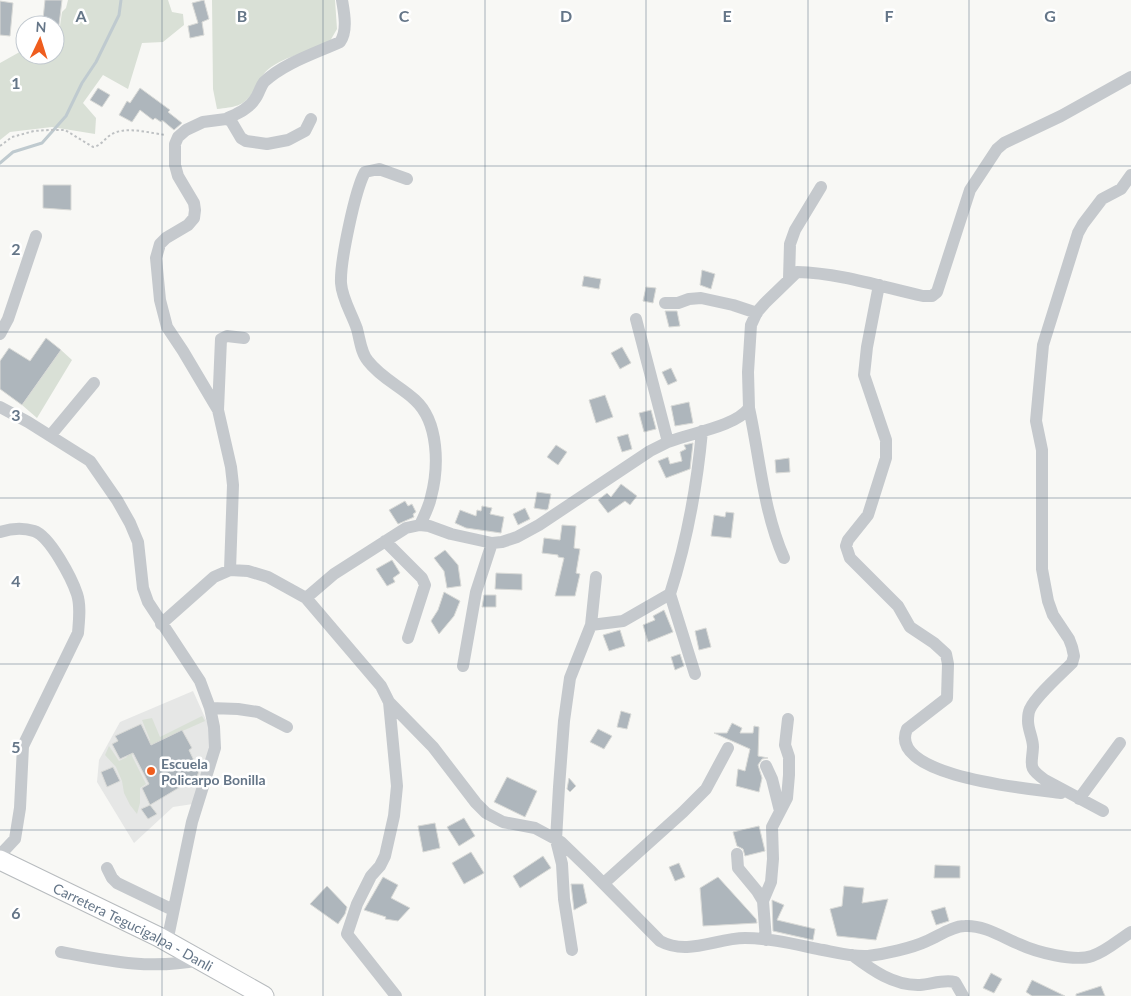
<svg xmlns="http://www.w3.org/2000/svg" width="1131" height="996" font-family="Lato,sans-serif">
  <rect width="100%" height="100%" fill="#f8f8f5"/>
  <path fill="#e6e7e6" d="M 193,691 L 212,733 L 209,759 L 193,804 L 173,807 L 134,843 L 97,782 L 99,760 L 120,722 Z"/>
  <path fill="#d9e0d6" d="M 68,0 L 168,0 L 172,12 L 183,14 L 184,25 L 163,42 L 142,43 L 128,89 L 103,75 L 83,103 L 96,118 L 95,134 L 52,127 L 10,132 L 0,140 L 0,63 L 25,49 L 25,55 L 55,55 L 55,41 L 58,40 L 62,12 L 66,8 Z
    M 212,0 L 335,0 L 337,29 L 326,48 C 307,51 275,59 263,75 C 259,80 257,86 253,92 C 243,107 234,107 217,109 L 213,89 Z
    M 61,350 L 72,360 L 37,418 L 22,405 Z
    M 202,716 L 205,721 L 133,753 L 132,756 L 146,784 L 140,788 L 140,803 L 137,814 L 130,805 L 124,793 L 122,781 L 116,767 L 105,755 L 109,746 L 119,761 L 127,757 L 127,752 L 150,740 L 142,720 L 152,718 L 160,737 Z"/>
  <g fill="none" stroke-linecap="round" stroke-linejoin="round">
    <path stroke="#bfcacf" stroke-width="3" d="M 0,163 L 13,152 L 42,143 L 66,116 L 82,83 L 96,62 L 119,15 L 121,0"/>
  </g>
  <path fill="#aeb6bc" stroke="#d9dad7" d="M 45,0 L 62,0 L 59,25 L 49,25 L 50,19 L 43,19 Z
    M 204,0 L 209,19 L 202,22 L 204,35 L 190,38 L 188,26 L 198,23 L 192,3 Z
    M 0,1 L 13,3 L 10,36 L 0,35 Z
    M 98,88 L 110,95 L 102,107 L 90,100 Z
    M 140,88 L 170,110 L 168,112 L 182,123 L 174,130 L 162,120 L 161,122 L 155,118 L 153,120 L 140,110 L 132,122 L 119,115 L 127,101 L 130,103 Z
    M 43,185 L 71,185 L 71,210 L 43,208 Z
    M 702,270 L 715,274 L 711,289 L 700,285 Z
    M 584,276 L 601,279 L 599,289 L 582,286 Z
    M 646,287 L 656,288 L 653,303 L 643,301 Z
    M 665,311 L 677,311 L 680,326 L 669,327 Z
    M 46,338 L 61,350 L 22,405 L 0,389 L 0,361 L 9,348 L 30,361 Z
    M 622,347 L 631,363 L 620,369 L 611,353 Z
    M 671,368 L 677,381 L 668,385 L 662,372 Z
    M 605,395 L 613,417 L 596,423 L 589,400 Z
    M 689,402 L 693,423 L 675,426 L 671,406 Z
    M 651,410 L 656,429 L 644,432 L 639,413 Z
    M 628,434 L 632,449 L 622,452 L 617,437 Z
    M 693,443 L 690,469 L 666,478 L 658,461 L 668,457 L 670,464 L 682,461 L 680,452 L 686,449 L 684,445 Z
    M 556,445 L 567,452 L 558,465 L 547,457 Z
    M 789,458 L 790,472 L 776,473 L 775,460 Z
    M 621,484 L 637,496 L 630,505 L 625,501 L 608,513 L 598,500 L 607,493 L 611,497 Z
    M 537,492 L 551,494 L 548,509 L 546,510 L 534,508 Z
    M 405,501 L 408,506 L 412,504 L 416,512 L 413,514 L 414,517 L 398,524 L 389,510 Z
    M 482,506 L 492,508 L 490,514 L 504,517 L 501,533 L 466,528 L 455,523 L 460,510 L 476,516 L 477,510 L 481,511 Z
    M 525,508 L 530,519 L 518,525 L 513,514 Z
    M 726,512 L 734,513 L 731,538 L 711,536 L 714,515 L 725,517 Z
    M 562,525 L 576,526 L 574,548 L 580,549 L 576,573 L 580,574 L 575,596 L 555,596 L 564,558 L 558,557 L 558,555 L 542,553 L 544,538 L 560,540 Z
    M 445,550 L 458,565 L 461,586 L 447,588 L 444,571 L 434,558 Z
    M 392,560 L 400,573 L 393,578 L 395,582 L 387,586 L 376,569 Z
    M 496,573 L 522,574 L 522,590 L 495,589 Z
    M 444,592 L 460,601 L 454,616 L 439,634 L 431,621 L 438,610 Z
    M 484,595 L 496,595 L 496,607 L 482,607 Z
    M 664,610 L 673,632 L 648,642 L 643,625 L 655,620 L 653,616 Z
    M 706,628 L 711,647 L 699,650 L 695,631 Z
    M 620,630 L 625,646 L 609,651 L 603,635 Z
    M 680,654 L 684,666 L 675,670 L 671,657 Z
    M 621,711 L 631,714 L 627,729 L 617,727 Z
    M 732,723 L 742,728 L 740,733 L 753,733 L 754,726 L 759,727 L 758,756 L 768,758 L 762,759 L 758,765 L 762,778 L 759,792 L 736,786 L 738,769 L 745,771 L 750,749 L 714,733 L 727,733 Z
    M 141,724 L 151,745 L 182,730 L 192,748 L 189,750 L 199,771 L 197,777 L 150,805 L 142,788 L 149,784 L 133,753 L 120,759 L 112,744 L 118,741 L 115,736 Z
    M 598,729 L 612,736 L 604,749 L 590,742 Z
    M 113,767 L 120,781 L 107,787 L 101,772 Z
    M 507,777 L 537,791 L 525,817 L 494,802 Z
    M 569,778 L 576,786 L 570,792 L 567,789 Z
    M 150,805 L 157,814 L 148,819 L 141,809 Z
    M 464,818 L 475,836 L 459,846 L 447,827 Z
    M 435,823 L 440,848 L 423,852 L 418,826 Z
    M 759,826 L 765,851 L 745,856 L 743,849 L 737,846 L 733,832 Z
    M 471,852 L 484,873 L 464,884 L 452,863 Z
    M 543,856 L 551,868 L 520,888 L 513,876 Z
    M 679,863 L 685,877 L 675,881 L 669,867 Z
    M 935,865 L 960,866 L 960,878 L 934,878 Z
    M 383,877 L 398,885 L 391,898 L 410,908 L 398,921 L 385,919 L 386,917 L 364,910 Z
    M 718,877 L 756,919 L 757,923 L 703,926 L 700,888 Z
    M 571,884 L 583,884 L 587,903 L 574,910 Z
    M 327,886 L 347,907 L 345,914 L 338,924 L 310,904 Z
    M 844,886 L 864,888 L 862,903 L 888,899 L 876,940 L 837,936 L 830,909 L 842,906 Z
    M 772,900 L 784,905 L 777,920 L 815,929 L 813,940 L 773,931 Z
    M 945,907 L 949,921 L 936,925 L 931,911 Z
    M 991,973 L 1002,979 L 994,993 L 983,988 Z
    M 1032,980 L 1065,996 L 1032,996 L 1026,992 Z
    M 1101,986 L 1105,996 L 1076,996 L 1076,994 Z"/>
  <g fill="none" stroke-linecap="round" stroke-linejoin="round">
    <g stroke="#b7bbbe" stroke-width="21">
      <g id="highway">
        <path id="s1" d="M 0,860 L 159,937 L 264,996"/>
      </g>
    </g>
    <path stroke="#bec1c3" stroke-width="2" stroke-dasharray="2.5 2.5" stroke-linecap="butt" d="M 0,146 L 12,137 L 34,131 L 49,130 L 65,130 L 93,147 C 101,146 105,138 112,134 C 127,126 149,133 166,135"/>
    <path stroke="#c5c9cd" stroke-width="12" d="M 226,119 C 236,114 249,109 255,99 C 259,94 260,87 264,82 C 284,63 316,53 340,42 C 348,31 344,12 342,0
      M 407,179 L 379,169 L 365,172 C 355,190 340,262 341,283 C 342,299 352,314 357,329 C 360,340 361,353 368,361 C 381,378 400,386 415,400 C 439,422 439,467 431,497 C 429,507 424,516 420,525
      M 789,279 L 790,244 L 795,230 L 821,187
      M 879,285 L 867,347 L 864,375 L 886,440 L 886,458 L 868,515 L 848,540 L 846,546 L 850,558 L 898,606 L 910,627 L 934,643 L 946,654 L 948,664 L 947,698 L 907,729 C 886,777 1033,789 1061,793
      M 665,303 L 678,303 L 689,299 L 701,298 L 733,305 L 757,313
      M 636,319 L 668,442
      M 0,334 L 8,319 L 36,236
      M 0,407 L 28,422 L 90,461 L 117,500 L 130,523 L 138,542 L 143,588 L 148,602 L 200,681 L 210,708 L 214,727 L 215,748 L 192,822 L 167,942
      M 749,408 C 760,458 763,510 784,558
      M 218,410 L 221,339 L 227,336 L 244,338
      M 50,436 L 94,383
      M 0,532 C 12,528 22,527 34,531 C 50,536 72,579 77,594 C 81,606 79,620 78,633 L 23,746 L 20,808 L 15,839 L 0,855
      M 385,541 L 422,578 L 425,585 L 408,638
      M 230,570 L 233,485 L 231,467 L 218,410 L 183,351 L 167,327 L 160,300 L 156,258 L 160,244 L 166,238 L 188,225 L 194,218 L 195,210 L 194,203 L 178,176 L 175,165 L 175,144 L 178,137 L 186,130 L 203,122 L 226,119 L 231,121 L 241,138 L 246,141 L 267,144 L 288,140 L 305,131 L 311,119
      M 670,594 L 695,674
      M 306,598 L 334,574 L 406,528 L 420,525 L 429,526 L 451,534 L 492,543 L 502,542 L 517,537 L 539,525 L 650,451 C 656,448 662,445 668,442 C 690,433 735,427 749,408 L 748,372 L 751,325 L 757,312 L 765,303 L 797,272 C 840,273 882,287 923,296 L 932,296 L 937,292 L 970,190 L 997,149 L 1004,143 L 1061,116 L 1131,77
      M 161,624 L 214,577 L 230,570 L 248,571 L 268,577 L 306,598 L 381,686 L 389,702 L 433,747 L 476,803 L 486,813 L 503,822 L 535,828 L 561,842 L 590,870 L 660,941 C 688,956 716,938 745,938 C 771,938 798,945 823,950 C 838,953 854,957 868,956 C 885,954 912,948 927,941 C 939,936 952,926 965,926 C 984,925 1002,937 1019,944 C 1036,952 1074,962 1092,956 C 1107,951 1118,940 1131,932
      M 591,625 L 623,621 L 670,594 C 687,541 697,486 702,431
      M 463,666 L 476,592 L 492,543
      M 389,702 L 397,786 L 394,816 L 385,856 L 380,866 L 371,876 L 357,904 L 347,934 L 396,996
      M 210,708 L 238,709 L 258,712 L 287,727
      M 766,766 L 772,779 L 780,811
      M 1079,799 L 1120,743
      M 1103,811 L 1045,780 C 1027,767 1032,766 1033,747 C 1033,738 1028,730 1028,721 C 1028,717 1028,713 1030,709 C 1036,696 1060,675 1072,663 L 1074,656 L 1072,647 L 1069,639 L 1053,615 L 1048,601 L 1042,569 L 1042,450 L 1036,421 L 1043,345 L 1078,233 L 1083,224 L 1102,199 L 1121,189 L 1131,175
      M 737,854 L 738,868 L 757,891 L 763,901
      M 107,868 L 112,878 L 117,883 L 173,910
      M 604,883 L 683,812 L 706,789 L 728,748
      M 766,940 L 763,901 L 771,882 L 773,859 L 772,827 L 787,798 L 789,775 L 789,757 L 785,745 L 788,719
      M 572,950 L 564,899 L 562,864 L 556,840 L 559,787 L 564,721 L 570,678 L 591,625 L 596,577
      M 61,952 C 109,961 150,970 199,960
      M 852,955 C 872,970 894,986 920,985 C 932,984 944,979 955,982 L 963,996"/>
    <use href="#highway" stroke="#fff" stroke-width="19"/>
  </g>
  <path fill="none" stroke="#657688" stroke-width="1" stroke-opacity="0.55" d="M 162,0 L 162,996M 323,0 L 323,996M 485,0 L 485,996M 646,0 L 646,996M 808,0 L 808,996M 969,0 L 969,996M 0,166 L 1131,166M 0,332 L 1131,332M 0,498 L 1131,498M 0,664 L 1131,664M 0,830 L 1131,830"/>
  <circle fill="#ef5d1e" stroke="#fff" stroke-width="2" cx="151" cy="771" r="5"/>
  <g text-anchor="middle" dominant-baseline="central" stroke-width="5" stroke-linejoin="round" paint-order="stroke">
    <g font-size="14" font-weight="bold" fill="#657688" stroke="#fff" text-anchor="start">
      <text x="161" y="763">Escuela<tspan x="161" dy="16">Policarpo Bonilla</tspan></text>
    </g>
    <g font-size="14" fill="#657688" stroke="#fff">
      <text stroke="none"><textPath href="#s1" startOffset="149">Carretera Tegucigalpa - Danli</textPath></text>
    </g>
  </g>
  <g font-size="16" text-anchor="middle" font-weight="bold" fill="#657688" stroke="#fff" stroke-width="5" stroke-linejoin="round" paint-order="stroke">
    <text x="81" y="22">A</text>
    <text x="242" y="22">B</text>
    <text x="404" y="22">C</text>
    <text x="566" y="22">D</text>
    <text x="727" y="22">E</text>
    <text x="889" y="22">F</text>
    <text x="1050" y="22">G</text>
    <text x="16" y="89">1</text>
    <text x="16" y="255">2</text>
    <text x="16" y="421">3</text>
    <text x="16" y="587">4</text>
    <text x="16" y="753">5</text>
    <text x="16" y="919">6</text>
  </g>
  <g transform="translate(40 40) rotate(4)"><circle r="24" fill="#ffffff" stroke="#c1c8cf"/>
  <path d="M0-4L9 19L0 12L-9 19Z" fill="#ef5d1e"/>
  <text y="-8" font-size="14" font-weight="bold" text-anchor="middle" fill="#657688">N</text>
  </g>
</svg>
